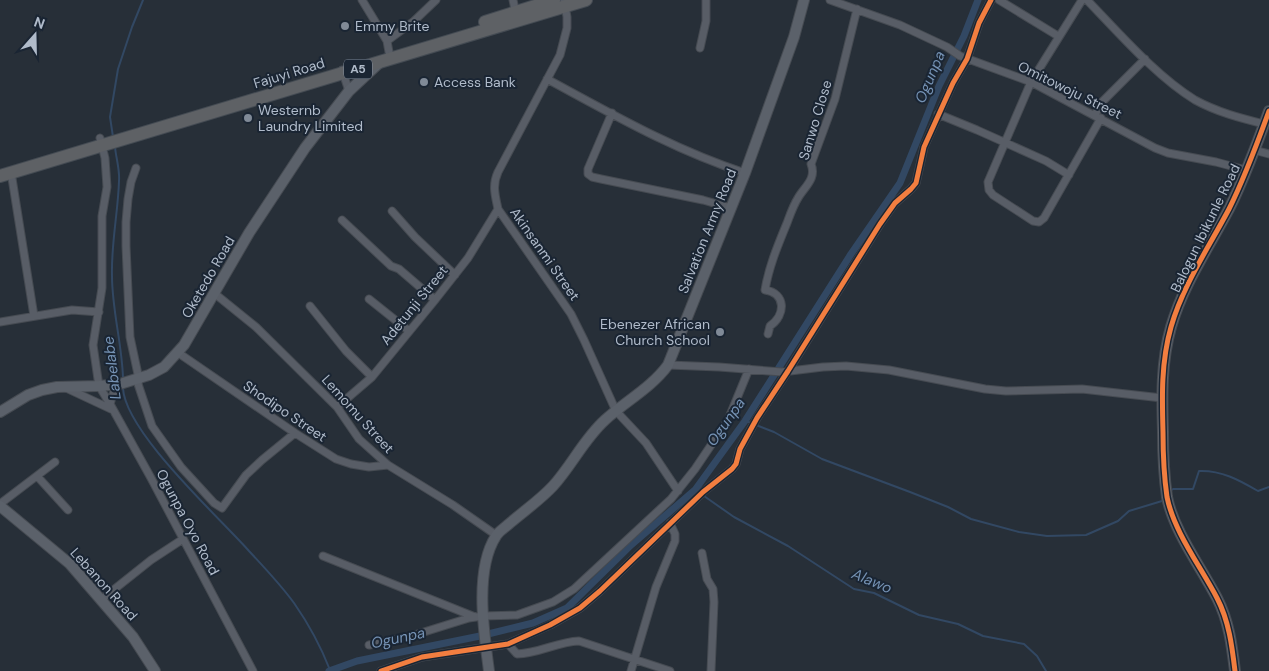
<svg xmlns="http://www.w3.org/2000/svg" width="1269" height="671" font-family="'DM Sans',sans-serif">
  <rect width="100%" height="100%" fill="#272f38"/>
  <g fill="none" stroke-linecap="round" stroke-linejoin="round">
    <path stroke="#324863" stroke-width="2" d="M 113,137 L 110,117 L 118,69 L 132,27 L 143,0
      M 115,147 C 116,158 120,170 119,181 C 118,213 111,244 112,276 C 112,310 122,344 123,378
      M 123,388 C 125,432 219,517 249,551 C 264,567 281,585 294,603 C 308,623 321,647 330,670
      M 745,421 L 752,423
      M 756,425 L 774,432 L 822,459 L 910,492 L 948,507 L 971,519 L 1019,532 L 1047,536 L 1086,535 L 1118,521 L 1129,511 L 1162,501 L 1164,499
      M 695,490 L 700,493
      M 1170,491 L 1173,489 L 1193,489 L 1199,471 C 1221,470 1239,480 1258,491 L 1269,487
      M 704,496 L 734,517 L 788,546 L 854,589 L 874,593 L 919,615 L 958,624 L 983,636 L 1024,644 L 1037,656 L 1046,671"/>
    <path stroke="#324863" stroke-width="7" d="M 329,671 L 357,661 L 480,636 L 533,623 L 567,608 L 631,545 L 695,490 L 745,421 L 851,254 L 900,183 L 939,86 L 964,36 L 978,0"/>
    <g stroke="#464b52" stroke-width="9">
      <path id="street" d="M 362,0 L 387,41 L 389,52
        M 513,0 L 516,14
        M 564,0 L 567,17 L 567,28 L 560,55 L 498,172 C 492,185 495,195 498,209 L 571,314 L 584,340 L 616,411 L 646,443 L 678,491
        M 830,0 L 900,25 L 947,47 L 960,56 L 1031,82 L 1155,148 L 1168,153 L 1216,162 L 1246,170
        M 999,0 L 1058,36
        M 1082,0 L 1031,82 L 988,182 L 989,190 L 993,195 L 1033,221 L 1039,222 L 1044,218 L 1101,118
        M 1087,0 C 1119,33 1156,76 1195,100 C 1217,112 1240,118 1264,124
        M 387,41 L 414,21 L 436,0
        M 700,48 L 706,21 L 706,0
        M 342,70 L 349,91
        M 547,79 C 612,114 674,150 745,173
        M 612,113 L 588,169 L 588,174 L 592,177 L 601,179 L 703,200 L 731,208
        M 938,114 L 977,130 L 1046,161 L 1069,175
        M 1095,115 L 1101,103 L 1145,59
        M 100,138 L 105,158 L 107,187 L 102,216 L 102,288 L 93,345 L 99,386 L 110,404 L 151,478 L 253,671
        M 1254,150 L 1269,154
        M 136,168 L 131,182 L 128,199 L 126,222 L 126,246 L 130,337 L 139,379 L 138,384 L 152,426 L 181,467 L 214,503 L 222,508 L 246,475 L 262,460 L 295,433
        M 11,172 L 34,316
        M 392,211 L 415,237 L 455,275
        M 342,220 L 391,266 L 399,269 L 435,300
        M 214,293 L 256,327 L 337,407 L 359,439 L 388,465 L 453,505 L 496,535
        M 369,299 L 409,331
        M 310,306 L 346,351 L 372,377
        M 0,322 L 72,310 L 99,312
        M 768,334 L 770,326 C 786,315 786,293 765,290 C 769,266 778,245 787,223 C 790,215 793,206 798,198 C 804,187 817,179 811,164 L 835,99 L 857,9
        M 177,352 L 295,433 L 336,459 L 351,464 L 369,467 L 388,465
        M 668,365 L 719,367 L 782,372 L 823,367 L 846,366 L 889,370 L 985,389 L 1006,391 L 1082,389 L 1162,398
        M 66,388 L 113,410
        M 110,404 L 116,385
        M 337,407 L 372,377 L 435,300 L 468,258 L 498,209
        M 37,476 L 68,510
        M 0,504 L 55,462
        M 702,553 L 707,579 L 713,589 L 714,602 L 711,671
        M 323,556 L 475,617
        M 102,599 L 151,560 L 183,539
        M 508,644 L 517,654 C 541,653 556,642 579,641 L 670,671
        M 369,645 L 408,637 L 469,618 L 483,616 L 517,615 L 553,602 L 574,589 L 671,499 L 695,469 L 728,420 L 749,369
        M 381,671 L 422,657 L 508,644 L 550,625 L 580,608 L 600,591 L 703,492 L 732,469 L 736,464 L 740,449 L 757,418 L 788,371 L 880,224 L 895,203 L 911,189 L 916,183 L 924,147 L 953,83 L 967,59 L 979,23 L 991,0
        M 631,671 L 656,587 L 675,541 L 675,534 L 670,523"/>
    </g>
    <g stroke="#464b52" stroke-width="12">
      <path id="secondary" d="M 0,412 L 28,395 L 42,390 L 57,387 L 99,386 L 120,384 L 149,375 L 164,367 L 184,345 L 249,233 L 305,148 L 349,91 L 379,63
        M 0,506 L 70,564 L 133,637 L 155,671
        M 489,671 C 484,633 474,570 496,536 C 499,531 506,527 510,523 C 524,511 540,500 553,486 C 572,465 584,439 605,420 C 626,401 651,388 668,365 L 745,173 L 794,37 L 804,0
        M 1235,671 C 1232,646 1229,621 1217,598 C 1201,567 1174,532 1167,497 C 1164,476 1163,453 1163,432 C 1162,397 1161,362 1171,327 C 1183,285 1209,247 1229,209 C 1245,177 1257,144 1269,111"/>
    </g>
    <g stroke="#444b53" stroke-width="14">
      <path id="highway" d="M 485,22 L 554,0
        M 0,176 L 586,0"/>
    </g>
    <use href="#street" stroke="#585d66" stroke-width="7"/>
    <use href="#secondary" stroke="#5b616a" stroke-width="10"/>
    <use href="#highway" stroke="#5e6165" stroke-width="12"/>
    <g stroke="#1a2533" stroke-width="8">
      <path id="cycleway" d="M 381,671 L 422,657 L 508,644 L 550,625 L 580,608 L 600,591 L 703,492 L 732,469 L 736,464 L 740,449 L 757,418 L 788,371 L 880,224 L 895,203 L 911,189 L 916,183 L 924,147 L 953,83 L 967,59 L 979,23 L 991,0
        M 1235,671 C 1232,646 1229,621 1217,598 C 1201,567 1174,532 1167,497 C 1164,476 1163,453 1163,432 C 1162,397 1161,362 1171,327 C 1183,285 1209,247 1229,209 C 1245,177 1257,144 1269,111"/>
    </g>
    <use href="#cycleway" stroke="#f27e40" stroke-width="5"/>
  </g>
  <g fill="#808a97" stroke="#1a2533" stroke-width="2">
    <circle cx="345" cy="26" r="5"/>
    <circle cx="424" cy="82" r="5"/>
    <circle cx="248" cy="118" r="5"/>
    <circle cx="720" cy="332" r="5"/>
  </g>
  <g text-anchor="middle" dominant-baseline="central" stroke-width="4" stroke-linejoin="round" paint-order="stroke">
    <rect fill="#1a2533" stroke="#838e9d" stroke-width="1" x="344" y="59.5" width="28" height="19" rx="4"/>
    <g font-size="12" font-weight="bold" fill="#b0bbca">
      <text x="358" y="69">A5</text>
    </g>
    <g font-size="14" fill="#b0bbca" stroke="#1a2533" text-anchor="start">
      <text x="355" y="26">Emmy Brite</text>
      <text x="434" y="82">Access Bank</text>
      <text x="258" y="110">Westernb<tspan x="258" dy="16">Laundry Limited</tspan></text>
      <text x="710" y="324" text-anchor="end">Ebenezer African<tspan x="710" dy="16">Church School</tspan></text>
    </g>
    <g font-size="14" fill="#b0bbca" stroke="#1a2533">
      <text transform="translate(289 73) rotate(-17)">Fajuyi Road</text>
      <text transform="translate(1070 90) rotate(26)">Omitowoju Street</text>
      <text transform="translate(815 120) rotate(-73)">Sanwo Close</text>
      <text transform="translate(1205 228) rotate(-64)">Balogun Ibikunle Road</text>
      <text transform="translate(707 231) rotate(-68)">Salvation Army Road</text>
      <text transform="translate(545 254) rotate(55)">Akinsanmi Street</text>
      <text transform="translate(208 277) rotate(-60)">Oketedo Road</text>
      <text transform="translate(414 305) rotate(-51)">Adetunji Street</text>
      <text transform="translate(285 411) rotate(34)">Shodipo Street</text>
      <text transform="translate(358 414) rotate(48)">Lemomu Street</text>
      <text transform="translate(188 522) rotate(62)">Ogunpa Oyo Road</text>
      <text transform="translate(104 584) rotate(48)">Lebanon Road</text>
    </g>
    <g font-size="15" font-style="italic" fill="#7592b4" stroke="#1a2533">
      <text transform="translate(930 77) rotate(-67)">Ogunpa</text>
      <text transform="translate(112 368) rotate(-97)">Labelabe</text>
      <text transform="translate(726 422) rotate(-55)">Ogunpa</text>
      <text transform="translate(872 581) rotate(23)">Alawo</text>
      <text transform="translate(398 638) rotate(-12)">Ogunpa</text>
    </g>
  </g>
  <g transform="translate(35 35) rotate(20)" stroke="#1a2533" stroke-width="4" paint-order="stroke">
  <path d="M0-4L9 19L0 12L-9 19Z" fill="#b0bbca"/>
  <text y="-8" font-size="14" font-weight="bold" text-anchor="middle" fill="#b0bbca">N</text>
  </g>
</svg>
